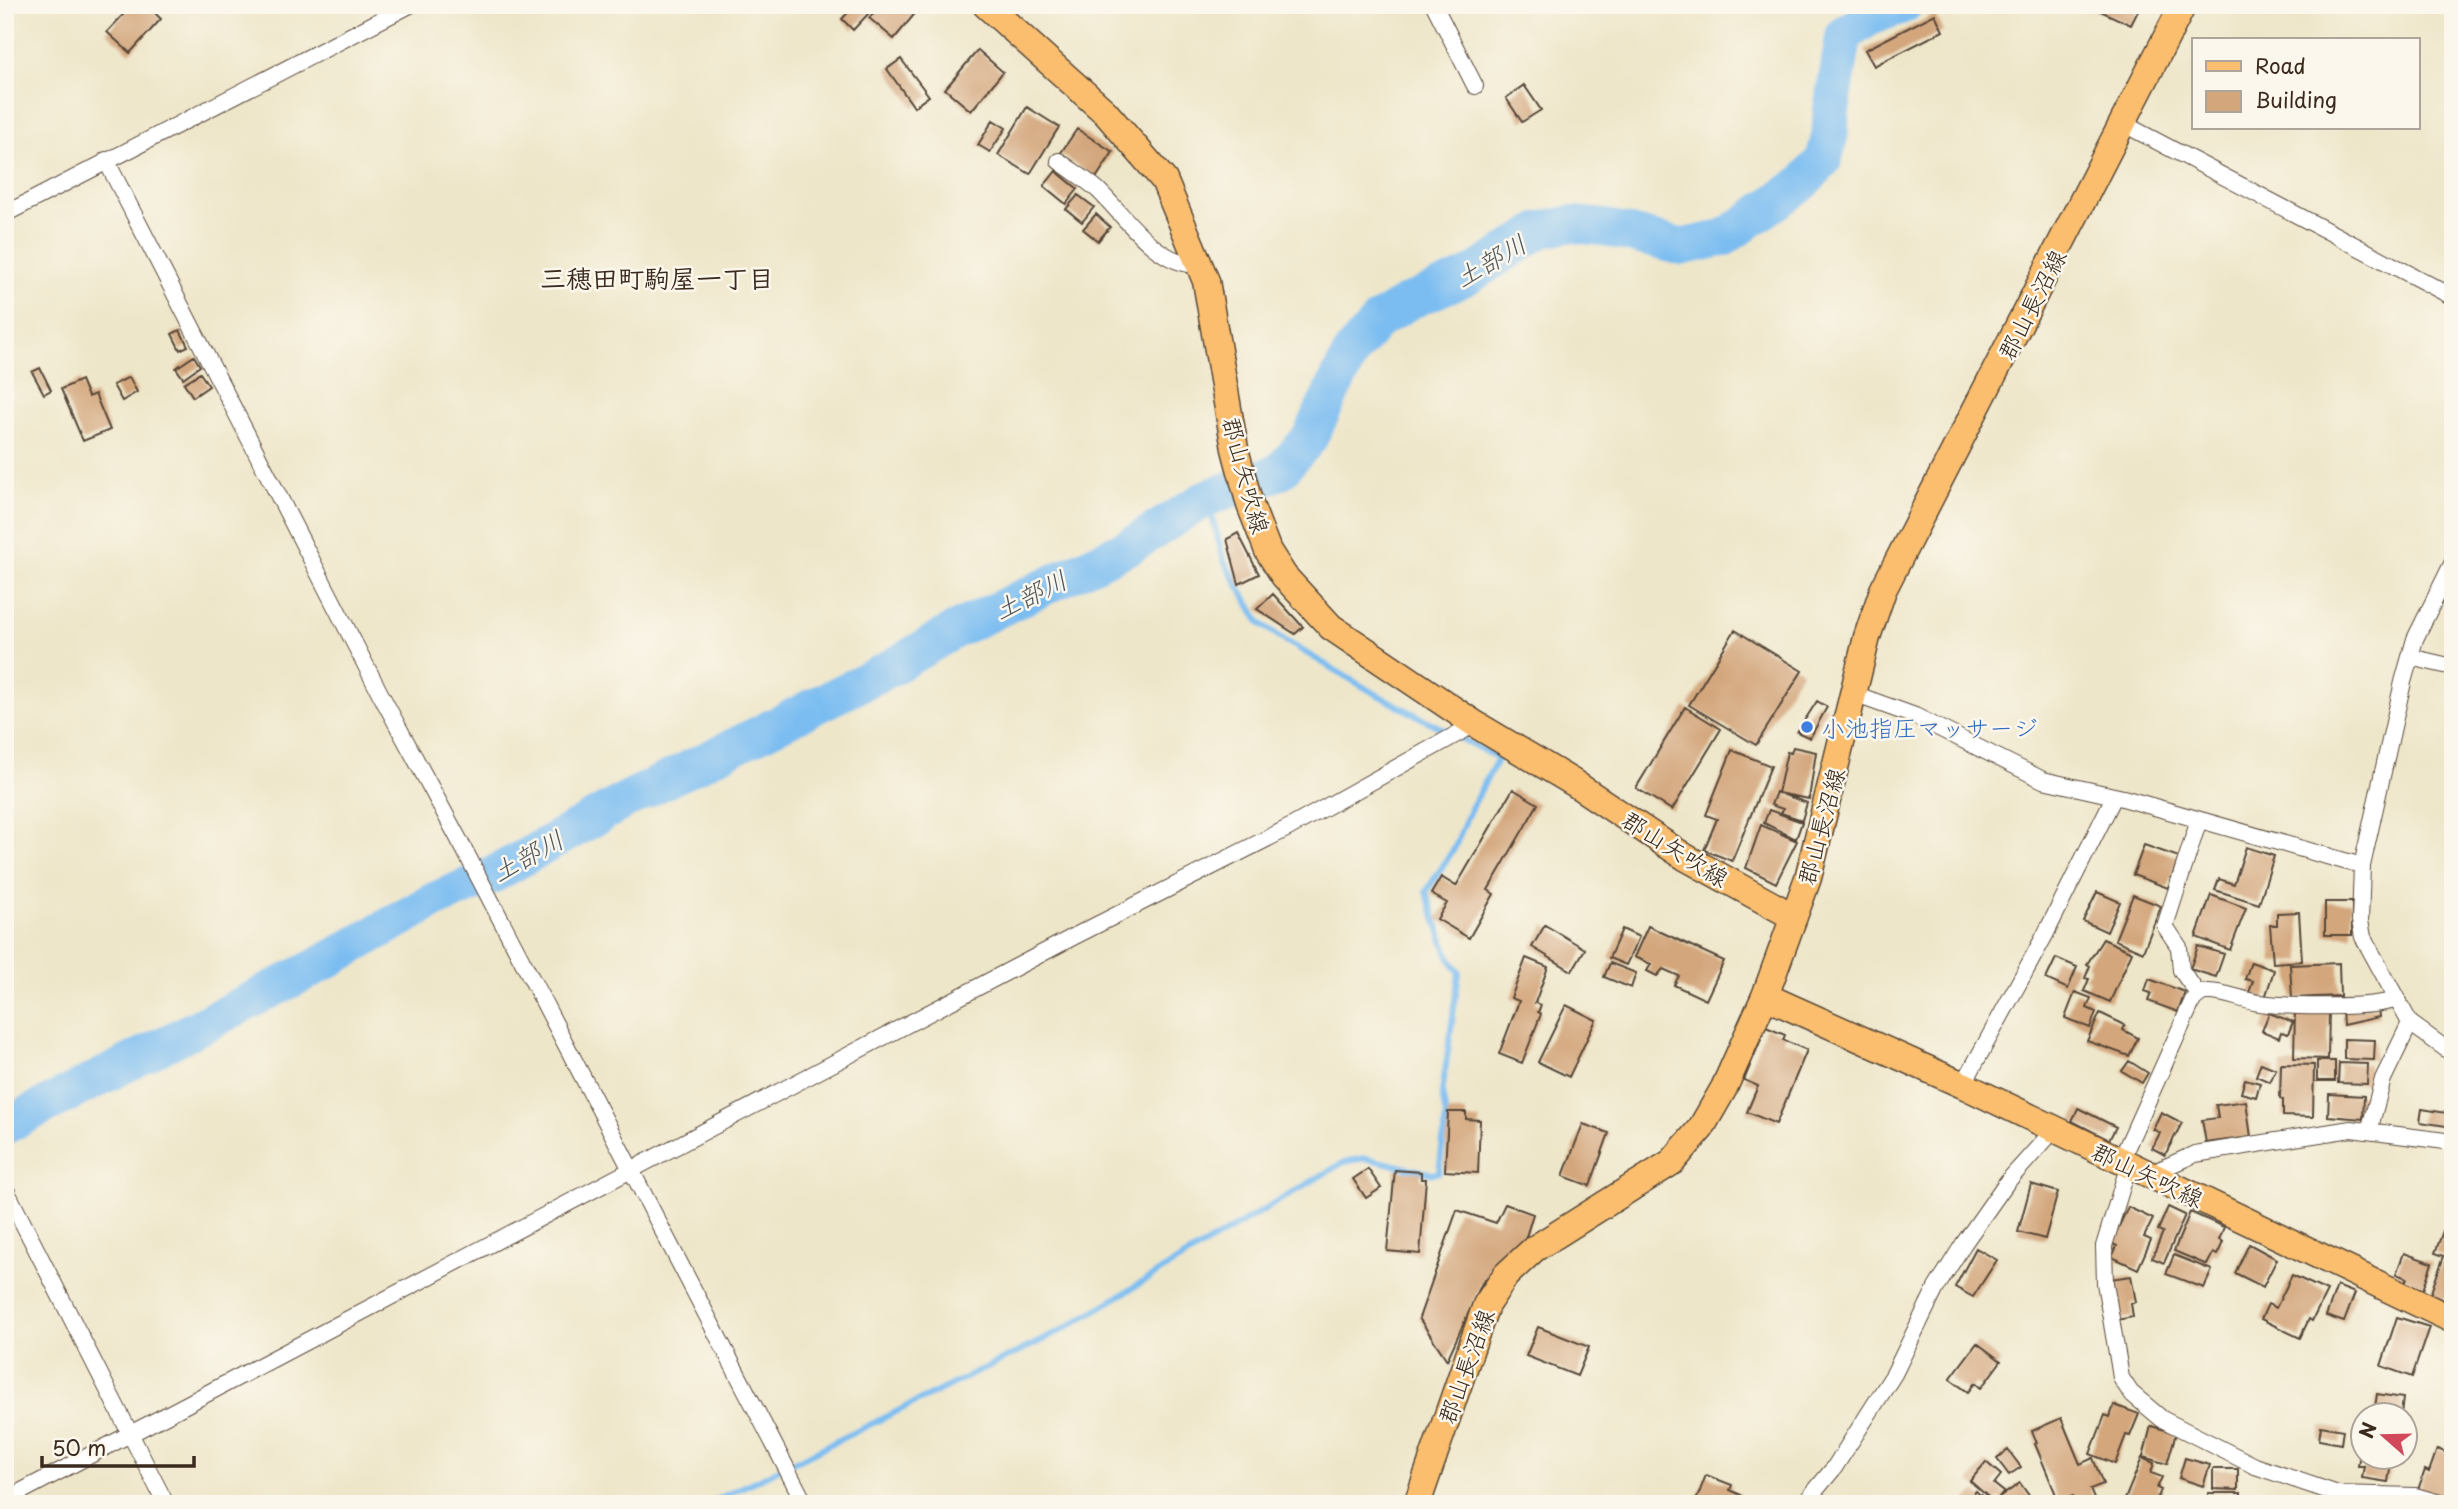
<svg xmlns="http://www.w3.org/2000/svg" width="2458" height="1509" font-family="'Playpen Sans','Klee One',sans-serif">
  <rect width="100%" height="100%" fill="#fbf7ec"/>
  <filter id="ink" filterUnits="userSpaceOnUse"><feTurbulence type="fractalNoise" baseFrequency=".0143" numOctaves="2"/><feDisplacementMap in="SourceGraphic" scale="14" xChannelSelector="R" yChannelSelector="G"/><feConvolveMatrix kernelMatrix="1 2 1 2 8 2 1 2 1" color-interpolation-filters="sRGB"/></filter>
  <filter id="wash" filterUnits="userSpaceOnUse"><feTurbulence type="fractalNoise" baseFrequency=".00686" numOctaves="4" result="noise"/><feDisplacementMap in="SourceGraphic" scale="28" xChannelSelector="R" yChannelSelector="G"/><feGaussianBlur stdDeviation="1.57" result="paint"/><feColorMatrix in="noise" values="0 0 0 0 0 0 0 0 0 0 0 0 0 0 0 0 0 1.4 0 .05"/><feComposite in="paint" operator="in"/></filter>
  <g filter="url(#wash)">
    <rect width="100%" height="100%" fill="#eee6c9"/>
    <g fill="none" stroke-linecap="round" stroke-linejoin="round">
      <path stroke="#7bbdf1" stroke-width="6" d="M 708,1504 L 1059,1332 L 1344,1162 L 1365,1158 L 1433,1174 L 1439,1172 L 1446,1117 L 1442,1093 L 1459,972 L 1448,955 L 1426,892 L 1455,847 L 1469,812 L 1498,758 L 1372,692 L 1284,640 L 1260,623 L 1224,561 L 1207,498"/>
      <path stroke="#7bbdf1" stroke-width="37" d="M 5,1126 L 314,968 L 433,901 L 489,877 L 628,799 L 887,670 L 955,630 L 1130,546 L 1207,498 L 1279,472 L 1309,439 L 1352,351 L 1379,320 L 1408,302 L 1469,276 L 1541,230 L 1570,224 L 1608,228 L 1682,247 L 1724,238 L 1803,183 L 1824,159 L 1830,135 L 1831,113 L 1844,35 L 1870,17 L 1904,5"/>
    </g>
    <g id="blocks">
      <path fill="#d3a67c" d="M 132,5 L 147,5 L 161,19 L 130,53 L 107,32 Z
        M 855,5 L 861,5 L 869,13 L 853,30 L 842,19 Z
        M 880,5 L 922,5 L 894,39 L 869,18 Z
        M 2098,5 L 2141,5 L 2131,25 L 2096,9 Z
        M 1935,14 L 1943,31 L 1874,66 L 1865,50 Z
        M 978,50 L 1003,72 L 971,111 L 945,89 Z
        M 901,59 L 929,96 L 914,107 L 887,69 Z
        M 1524,85 L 1541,110 L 1522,122 L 1506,98 Z
        M 1027,107 L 1059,127 L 1030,174 L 998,155 Z
        M 993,120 L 1006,128 L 990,152 L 978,145 Z
        M 1077,129 L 1113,152 L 1096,178 L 1060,154 Z
        M 1056,171 L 1078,189 L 1066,204 L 1044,186 Z
        M 1078,195 L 1094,207 L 1082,222 L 1066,209 Z
        M 1096,214 L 1110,227 L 1098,241 L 1083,229 Z
        M 180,330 L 188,346 L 180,350 L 172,334 Z
        M 194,356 L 200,366 L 183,378 L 176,368 Z
        M 40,368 L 51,390 L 44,394 L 32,372 Z
        M 200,373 L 209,386 L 193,397 L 184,383 Z
        M 129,377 L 137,392 L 122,401 L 113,385 Z
        M 81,380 L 88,397 L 95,394 L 110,430 L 83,441 L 61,389 Z
        M 1238,533 L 1259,574 L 1239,584 L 1227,539 Z
        M 1273,594 L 1303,627 L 1295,634 L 1257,609 Z
        M 1735,630 L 1802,671 L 1756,745 L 1689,705 Z
        M 1817,701 L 1827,707 L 1810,738 L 1797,732 Z
        M 1685,707 L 1721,729 L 1672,810 L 1636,788 Z
        M 1793,747 L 1816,752 L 1809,799 L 1778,793 L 1787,752 L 1791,753 Z
        M 1732,750 L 1771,766 L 1732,861 L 1704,850 L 1717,819 L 1706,815 Z
        M 1513,789 L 1538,804 L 1488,890 L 1494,894 L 1469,938 L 1437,919 L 1447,903 L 1431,894 L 1441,877 L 1456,886 Z
        M 1776,792 L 1807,803 L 1802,820 L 1781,813 L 1783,809 L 1771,805 Z
        M 1769,810 L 1802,822 L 1796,839 L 1764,823 Z
        M 1761,825 L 1797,841 L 1776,883 L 1746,868 Z
        M 2144,845 L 2179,857 L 2168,888 L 2133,875 Z
        M 2246,847 L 2274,856 L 2259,904 L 2215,890 L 2219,879 L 2234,884 Z
        M 2097,892 L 2120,902 L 2107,932 L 2083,921 Z
        M 2133,895 L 2161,906 L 2143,952 L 2115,940 Z
        M 2211,895 L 2246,908 L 2230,950 L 2196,937 Z
        M 2325,902 L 2352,902 L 2352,935 L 2325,935 Z
        M 2299,912 L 2302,961 L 2273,963 L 2270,925 L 2277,925 L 2277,913 Z
        M 1545,925 L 1585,949 L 1572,971 L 1532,947 Z
        M 1648,926 L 1724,961 L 1706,1000 L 1674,985 L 1679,976 L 1663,969 L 1657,976 L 1647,971 L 1651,964 L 1634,957 Z
        M 1622,929 L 1639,937 L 1626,965 L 1609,958 Z
        M 2103,939 L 2132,952 L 2110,1002 L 2084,991 L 2089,979 L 2085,978 L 2090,966 L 2087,964 Z
        M 2198,946 L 2224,954 L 2216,977 L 2190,969 Z
        M 1526,958 L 1548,967 L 1535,1003 L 1541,1005 L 1538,1012 L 1541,1014 L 1522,1063 L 1499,1054 L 1519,1001 L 1511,998 Z
        M 2056,958 L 2077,967 L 2068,989 L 2046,979 Z
        M 2251,962 L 2274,970 L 2265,998 L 2249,993 L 2253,981 L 2245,979 Z
        M 1610,963 L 1636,973 L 1631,988 L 1604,977 Z
        M 2339,963 L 2340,996 L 2292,998 L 2290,965 Z
        M 2149,979 L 2185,992 L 2178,1012 L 2148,1001 L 2151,993 L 2145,991 Z
        M 2075,992 L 2091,998 L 2087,1008 L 2096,1012 L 2090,1028 L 2065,1018 Z
        M 1566,1005 L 1596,1020 L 1569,1077 L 1538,1062 Z
        M 2378,1007 L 2379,1017 L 2343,1025 L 2342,1010 Z
        M 2295,1010 L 2329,1010 L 2328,1059 L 2294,1058 Z
        M 2100,1013 L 2125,1025 L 2123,1030 L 2138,1038 L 2129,1056 L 2087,1041 Z
        M 2269,1013 L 2293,1022 L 2288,1034 L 2281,1032 L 2279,1038 L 2262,1031 Z
        M 1766,1027 L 1785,1035 L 1783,1040 L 1807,1050 L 1776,1124 L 1747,1112 L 1758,1086 L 1744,1080 Z
        M 2344,1039 L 2375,1040 L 2374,1060 L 2344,1059 Z
        M 2129,1061 L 2148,1073 L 2142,1083 L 2122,1071 Z
        M 2317,1061 L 2335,1061 L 2335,1081 L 2317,1081 Z
        M 2261,1063 L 2276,1069 L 2270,1082 L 2256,1076 Z
        M 2339,1063 L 2368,1064 L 2367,1084 L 2338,1083 Z
        M 2281,1064 L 2314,1065 L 2313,1117 L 2283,1116 L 2283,1100 L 2280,1099 Z
        M 2245,1079 L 2260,1083 L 2256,1097 L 2241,1093 Z
        M 2329,1094 L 2364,1096 L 2363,1119 L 2328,1116 Z
        M 2246,1101 L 2251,1137 L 2206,1143 L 2202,1120 L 2218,1118 L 2216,1105 Z
        M 2078,1108 L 2116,1127 L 2109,1140 L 2072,1121 Z
        M 2422,1109 L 2453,1114 L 2453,1127 L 2420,1122 Z
        M 1448,1112 L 1466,1112 L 1466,1119 L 1480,1120 L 1478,1173 L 1445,1171 Z
        M 2161,1112 L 2182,1123 L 2165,1155 L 2152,1148 L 2160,1133 L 2153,1129 Z
        M 1583,1124 L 1609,1133 L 1590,1186 L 1563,1176 Z
        M 1368,1169 L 1381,1188 L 1366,1198 L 1353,1179 Z
        M 1395,1170 L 1421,1172 L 1421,1179 L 1426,1179 L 1420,1254 L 1387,1251 Z
        M 2031,1184 L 2058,1192 L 2045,1239 L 2018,1232 Z
        M 1505,1204 L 1533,1214 L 1525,1240 L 1482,1283 L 1447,1360 L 1419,1318 L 1457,1210 L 1496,1223 Z
        M 2128,1207 L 2153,1219 L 2144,1237 L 2151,1240 L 2138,1269 L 2112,1257 L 2117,1246 L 2111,1243 Z
        M 2168,1207 L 2185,1215 L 2164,1263 L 2152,1258 L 2163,1232 L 2158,1230 Z
        M 2190,1212 L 2224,1227 L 2219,1240 L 2223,1242 L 2219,1251 L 2217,1255 L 2213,1253 L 2207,1265 L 2174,1251 Z
        M 2443,1231 L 2453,1234 L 2453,1303 L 2430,1295 L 2444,1256 L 2435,1253 Z
        M 2249,1244 L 2277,1259 L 2263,1287 L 2235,1273 Z
        M 1976,1248 L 1997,1260 L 1973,1297 L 1955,1287 Z
        M 2404,1253 L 2432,1263 L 2423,1290 L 2405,1283 L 2407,1278 L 2396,1274 Z
        M 2174,1255 L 2212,1270 L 2204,1288 L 2166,1274 Z
        M 2292,1275 L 2327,1291 L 2312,1321 L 2309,1319 L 2300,1338 L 2261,1319 L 2268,1304 L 2276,1308 Z
        M 2131,1276 L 2136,1302 L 2131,1303 L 2133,1317 L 2117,1320 L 2110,1279 Z
        M 2337,1286 L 2355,1293 L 2344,1322 L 2326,1316 Z
        M 2397,1317 L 2429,1327 L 2412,1377 L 2381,1366 Z
        M 1538,1327 L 1589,1347 L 1577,1376 L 1526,1356 Z
        M 1977,1343 L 2001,1361 L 1981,1388 L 1975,1383 L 1968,1392 L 1950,1379 Z
        M 2377,1394 L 2403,1398 L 2401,1414 L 2374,1414 Z
        M 2114,1405 L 2139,1414 L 2130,1436 L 2126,1435 L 2115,1464 L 2090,1454 L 2105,1415 L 2110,1417 Z
        M 2061,1418 L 2080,1464 L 2093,1458 L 2103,1484 L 2090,1489 L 2096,1504 L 2076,1504 L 2073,1496 L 2059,1502 L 2035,1444 L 2037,1443 L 2032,1431 Z
        M 2151,1426 L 2176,1433 L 2167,1464 L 2143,1457 Z
        M 2321,1426 L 2343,1430 L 2341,1444 L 2319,1440 Z
        M 2362,1440 L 2364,1456 L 2392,1456 L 2388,1482 L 2362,1478 L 2364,1466 L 2358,1466 Z
        M 2437,1449 L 2453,1455 L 2453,1489 L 2449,1501 L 2418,1490 L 2425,1470 L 2429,1472 Z
        M 2008,1450 L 2021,1467 L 2009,1475 L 1997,1459 Z
        M 2142,1458 L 2154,1463 L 2151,1473 L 2162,1477 L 2157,1488 L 2161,1490 L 2155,1504 L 2123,1504 Z
        M 2185,1458 L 2210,1465 L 2203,1486 L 2179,1478 Z
        M 1986,1462 L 2001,1475 L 1994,1484 L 2004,1492 L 1995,1503 L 1970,1481 Z
        M 2213,1469 L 2238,1469 L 2238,1490 L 2213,1489 Z
        M 1706,1475 L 1732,1485 L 1730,1490 L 1741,1495 L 1737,1504 L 1696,1501 Z
        M 2020,1483 L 2035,1504 L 2003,1504 L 1999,1498 Z
        M 1976,1491 L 1990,1504 L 1969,1504 L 1966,1501 Z
        M 2208,1493 L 2241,1493 L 2241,1504 L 2208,1504 Z"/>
    </g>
  </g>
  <g filter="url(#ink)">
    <use href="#blocks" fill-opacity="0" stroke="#564638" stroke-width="2"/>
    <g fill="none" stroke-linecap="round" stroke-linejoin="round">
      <g stroke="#564638" stroke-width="18">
        <path id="street" d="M 1434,5 L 1475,86
          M 2124,124 L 2453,297
          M 106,160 L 382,697 L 464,849 L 805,1504
          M 1059,161 C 1072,171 1086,179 1098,190 C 1126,217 1156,265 1199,265
          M 5,214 L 410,5
          M 2453,562 L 2415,639 L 2403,682 L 2362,866 L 2360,921 L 2363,937 L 2410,1023 L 2453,1054
          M 2410,657 L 2453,667
          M 1854,694 L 1915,716 L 2043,780 L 2123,798 L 2362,866
          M 2198,994 L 2181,970 L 2179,947 L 2165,926 L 2199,820
          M 1963,1085 L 2045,935 L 2114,797
          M 2369,1131 L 2383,1079 L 2410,1023
          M 2121,1160 L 2193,1000 C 2197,996 2201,992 2207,992 C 2224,991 2243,1001 2260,1003 C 2287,1007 2374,1009 2397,999
          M 2129,1164 L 2104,1246 L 2105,1283 L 2119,1365 L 2121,1378 L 2131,1393 L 2162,1419 L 2255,1466 L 2338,1494 L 2415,1496 L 2443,1504
          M 2150,1174 L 2195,1154 L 2351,1129 L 2453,1142
          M 5,1188 L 166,1504
          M 5,1500 L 1073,937 L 1290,827 L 1475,724
          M 1804,1504 L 1834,1468 L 1894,1374 L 1936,1288 L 1964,1243 L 2007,1182 L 2053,1131"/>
      </g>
      <g stroke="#564638" stroke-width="29">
        <path id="primary" d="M 986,5 L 1105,112 L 1164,180 L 1206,281 L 1235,449 L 1250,505 L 1268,551 L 1284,576 L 1331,627 L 1475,724 L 1574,783 L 1685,857 L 1794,917
          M 1765,996 L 1963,1085 L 2453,1320
          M 1417,1504 L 1486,1305 L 1506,1275 L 1534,1249 L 1672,1162 L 1701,1128 L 1724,1088 L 1765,996 L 1808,878 L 1867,637 L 1883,590 L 2183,5"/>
      </g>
      <use href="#street" stroke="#fff" stroke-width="16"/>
      <use href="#primary" stroke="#fabe6e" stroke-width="26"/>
    </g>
  </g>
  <circle fill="#3f7fe0" stroke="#fbf7ec" stroke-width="2.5" cx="1807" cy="727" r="7"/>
  <g text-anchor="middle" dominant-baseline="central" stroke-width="5" stroke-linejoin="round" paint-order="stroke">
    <g font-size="24" fill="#3b2a1e" stroke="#fbf7ec">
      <text transform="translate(2031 304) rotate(-63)">郡山長沼線</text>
      <text transform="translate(1247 475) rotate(75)">郡山矢吹線</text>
      <text transform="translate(1820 826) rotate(-75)">郡山長沼線</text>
      <text transform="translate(1676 848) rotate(32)">郡山矢吹線</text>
      <text transform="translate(2148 1174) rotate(25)">郡山矢吹線</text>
      <text transform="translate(1465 1366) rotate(-70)">郡山長沼線</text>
    </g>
    <g font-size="24" fill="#366cbe" stroke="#fbf7ec" text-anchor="start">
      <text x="1821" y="727">小池指圧マッサージ</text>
    </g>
    <g font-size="26" font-style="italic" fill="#4e565d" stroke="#fbf7ec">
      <text transform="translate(1490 260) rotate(-30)">土部川</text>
      <text transform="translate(1030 594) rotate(-26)">土部川</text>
      <text transform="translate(527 855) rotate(-29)">土部川</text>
    </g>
    <g font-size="26" font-weight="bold" fill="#3b2a1e" stroke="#fbf7ec">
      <text x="657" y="277">三穂田町駒屋一丁目</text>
    </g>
  </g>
  <rect width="2458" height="1509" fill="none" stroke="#fbf7ec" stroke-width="28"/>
  <rect x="2192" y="38" width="228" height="91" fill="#fbf7ec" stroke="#aea59a" stroke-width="2"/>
  <rect x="2206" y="61" width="35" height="10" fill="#fabe6e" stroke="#aea59a" stroke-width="2"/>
  <text x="2255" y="74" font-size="21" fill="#3b2a1e">Road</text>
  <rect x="2206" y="91" width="35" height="21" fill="#d3a67c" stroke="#aea59a" stroke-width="2"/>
  <text x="2255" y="108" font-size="21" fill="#3b2a1e">Building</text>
  <g transform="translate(2384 1436) rotate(290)"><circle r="33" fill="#fbf7ec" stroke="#aea59a" stroke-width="2"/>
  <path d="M0-5L12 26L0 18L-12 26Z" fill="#d1495b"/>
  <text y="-10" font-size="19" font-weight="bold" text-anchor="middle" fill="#3b2a1e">N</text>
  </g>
  <path d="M42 1456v10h152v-10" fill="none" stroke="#3b2a1e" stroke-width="3.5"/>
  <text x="52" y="1456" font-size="21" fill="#3b2a1e" stroke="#fbf7ec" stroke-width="5" paint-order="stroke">50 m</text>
</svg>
